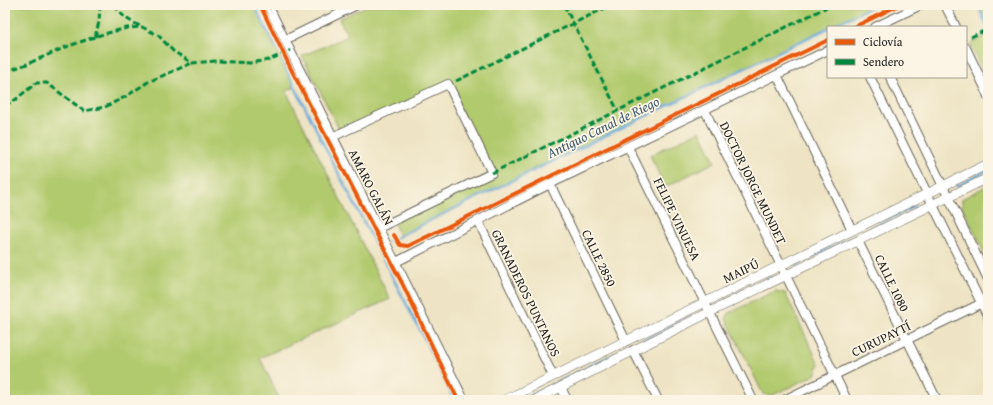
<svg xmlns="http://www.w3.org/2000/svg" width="993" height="405" font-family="'Gentium Book Plus',serif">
  <rect width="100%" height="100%" fill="#fcf5e5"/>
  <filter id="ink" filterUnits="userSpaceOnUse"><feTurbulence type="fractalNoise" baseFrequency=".025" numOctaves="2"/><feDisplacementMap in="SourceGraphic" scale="8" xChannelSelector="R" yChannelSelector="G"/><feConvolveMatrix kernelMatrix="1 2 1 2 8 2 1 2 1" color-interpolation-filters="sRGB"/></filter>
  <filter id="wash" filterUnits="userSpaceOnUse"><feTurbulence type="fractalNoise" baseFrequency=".012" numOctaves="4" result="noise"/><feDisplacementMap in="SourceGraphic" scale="16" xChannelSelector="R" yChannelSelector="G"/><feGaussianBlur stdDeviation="0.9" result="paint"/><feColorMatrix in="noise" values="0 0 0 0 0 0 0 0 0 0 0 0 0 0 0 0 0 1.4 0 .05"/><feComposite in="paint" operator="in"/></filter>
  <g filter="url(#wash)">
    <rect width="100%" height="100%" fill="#eee4c5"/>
    <path fill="#b2ca6e" stroke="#677345" d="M 5,5 L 254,5 L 295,87 L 286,91 L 390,299 L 260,358 L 280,400 L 5,400 Z
      M 368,5 L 874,5 L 676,101 L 400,236 L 393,222 L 491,173 L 448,84 L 341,133 L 302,56 L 348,36 L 339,19 Z
      M 978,5 L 988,5 L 988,29 Z
      M 986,35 L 988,41 L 988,83 L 970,44 Z
      M 700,131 L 715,162 L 665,187 L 650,155 Z
      M 988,185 L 988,260 L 962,206 L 962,199 Z
      M 775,291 L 785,293 L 819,364 L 815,375 L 771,396 L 763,394 L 726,319 L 729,313 Z"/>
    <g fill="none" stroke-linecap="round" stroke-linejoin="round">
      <path stroke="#66a7da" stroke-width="2.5" d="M 254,5 L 277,50
        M 978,5 L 988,29
        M 830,27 L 875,5
        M 282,61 L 328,153 L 425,340 L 454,400
        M 957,186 L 988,170
        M 388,242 L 437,217 L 828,28
        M 796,265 L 915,206
        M 730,297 L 771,277
        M 522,400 L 691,316"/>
    </g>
  </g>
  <g filter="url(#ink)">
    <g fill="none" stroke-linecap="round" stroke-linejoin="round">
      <g stroke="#666257" stroke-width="10">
        <path id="minor" d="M 268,5 C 332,137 399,268 464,400
          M 945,5 L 956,27
          M 875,27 L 921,5
          M 285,40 L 357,5
          M 966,48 L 986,90 L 988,97
          M 777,75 L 852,230
          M 870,77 L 988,317
          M 890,77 L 988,279
          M 705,110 L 710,121 L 847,400
          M 332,137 L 448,84 L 492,173 L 379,228
          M 628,147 L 753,400
          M 550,184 L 626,341
          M 478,221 L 553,376
          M 858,241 L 937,400
          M 396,262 L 550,184 L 828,50
          M 633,350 L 658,400
          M 561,387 L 567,400
          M 784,400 L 988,300"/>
      </g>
      <g stroke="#666257" stroke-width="10">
        <path id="tertiary" d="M 505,400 L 988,164
          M 535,400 L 710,312 L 988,178"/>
      </g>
      <use href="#minor" stroke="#fff" stroke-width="8"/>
      <use href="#tertiary" stroke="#fff" stroke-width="9"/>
      <path stroke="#00873e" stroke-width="3" stroke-dasharray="6 3" stroke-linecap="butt" d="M 115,5 C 122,18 130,21 142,27
        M 564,5 L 618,111
        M 95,37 L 99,22 L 100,5
        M 971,37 L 988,29
        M 5,72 L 27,64 L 66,47 L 100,35 L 127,28 L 142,27 L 158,35 L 173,51 L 192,63 L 217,61 L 250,63 L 269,60 L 291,50
        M 456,81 L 611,5
        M 5,105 L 15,100 L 36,83 L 47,83 L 84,111 L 105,107 L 125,97 L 148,82 L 192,63
        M 492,173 L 831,5"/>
      <g stroke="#fcf5e5" stroke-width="6">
        <path id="cycleway" d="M 260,5 L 291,69 L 402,283 L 458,400
          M 854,27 L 899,5
          M 394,235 L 400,245 L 408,246 L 828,40"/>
      </g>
      <use href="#cycleway" stroke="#e8590c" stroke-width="4"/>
    </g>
  </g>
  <g text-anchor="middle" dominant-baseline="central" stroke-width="3.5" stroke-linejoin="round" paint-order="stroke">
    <g font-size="13" fill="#1c1c1c" stroke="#fcf5e5">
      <text transform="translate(753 183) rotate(64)">DOCTOR JORGE MUNDET</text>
      <text transform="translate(371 187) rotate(63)">AMARO GALÁN</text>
      <text transform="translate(677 219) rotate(64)">FELIPE VINUESA</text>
      <text transform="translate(599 258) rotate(64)">CALLE 2850</text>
      <text transform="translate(741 271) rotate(-26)">MAIPÚ</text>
      <text transform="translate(892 283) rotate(64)">CALLE 1080</text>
      <text transform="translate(526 293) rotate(64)">GRANADEROS PUNTANOS</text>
      <text transform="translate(881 339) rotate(-26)">CURUPAYTÍ</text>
    </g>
    <g font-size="14" font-style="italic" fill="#3d5b71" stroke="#fcf5e5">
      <text transform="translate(603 127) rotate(-26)">Antiguo Canal de Riego</text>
    </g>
  </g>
  <rect width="993" height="405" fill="none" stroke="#fcf5e5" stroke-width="20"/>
  <rect x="827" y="26" width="140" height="52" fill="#fcf5e5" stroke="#a29e95"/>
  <rect x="835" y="39" width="20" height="6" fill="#e8590c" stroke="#a29e95"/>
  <text x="863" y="46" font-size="12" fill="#1c1c1c">Ciclovía</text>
  <rect x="835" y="59" width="20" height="6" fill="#00873e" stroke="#a29e95"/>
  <text x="863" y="66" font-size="12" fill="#1c1c1c">Sendero</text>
</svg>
